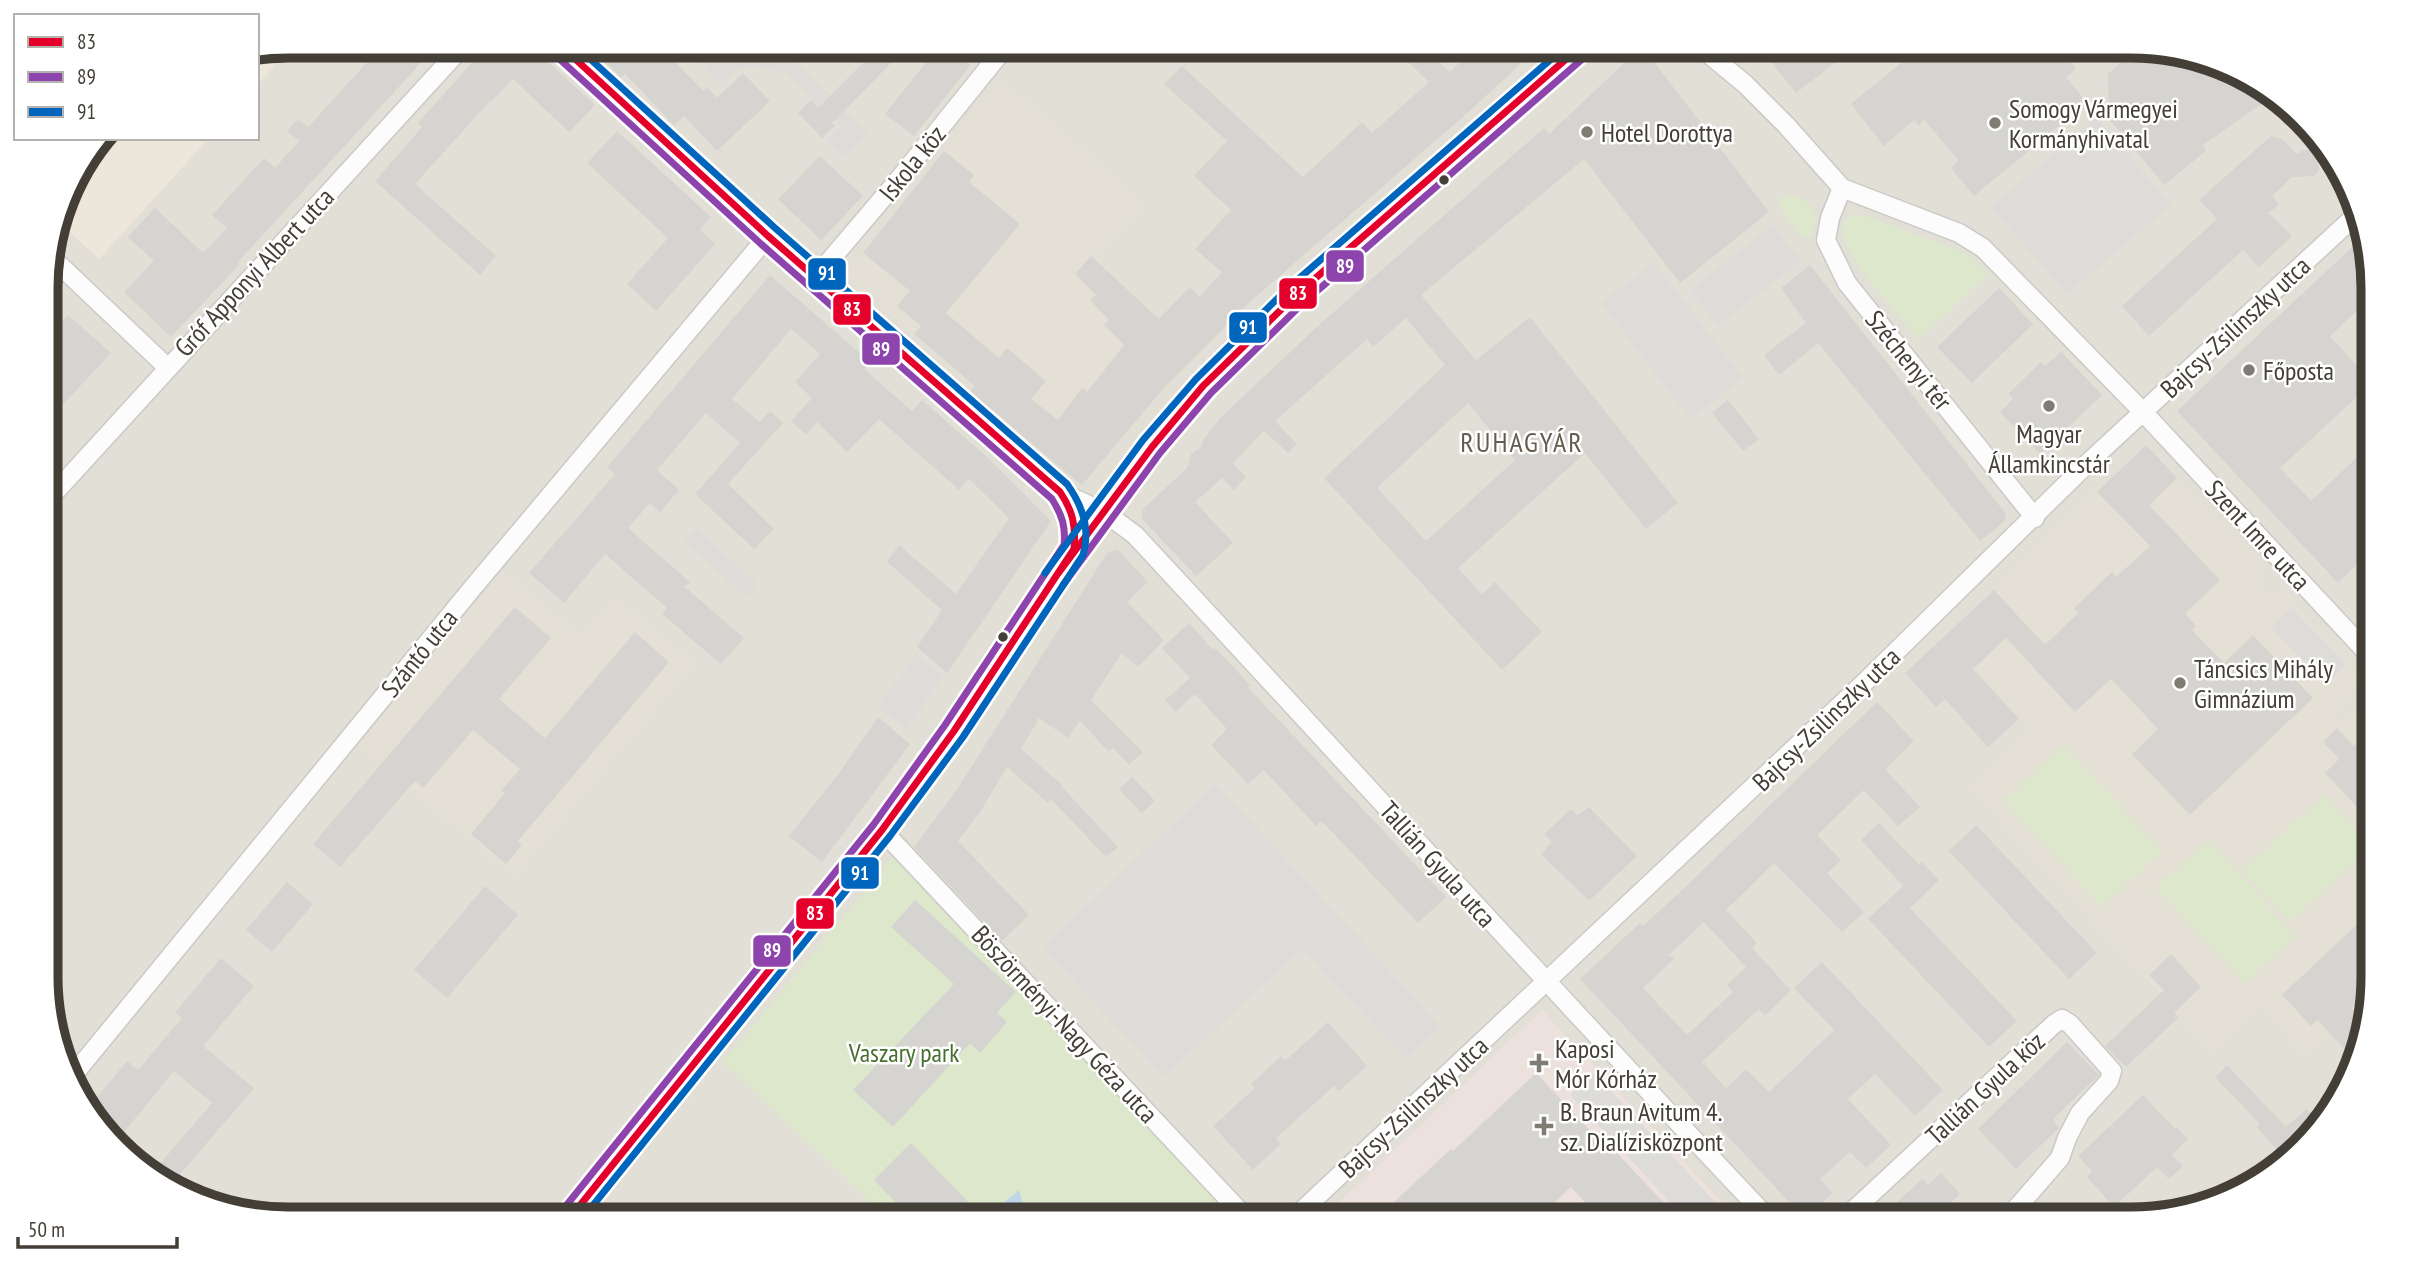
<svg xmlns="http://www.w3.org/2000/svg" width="2419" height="1265" font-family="'PT Sans Narrow',sans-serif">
  <rect width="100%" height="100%" fill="#eeede9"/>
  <path fill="#e2dfd7" d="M 288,46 L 2131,46 L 2239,71 L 2332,153 L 2371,256 L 2373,978 L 2348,1085 L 2266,1179 L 2147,1219 L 288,1219 L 180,1194 L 95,1124 L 48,1009 L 46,271 L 71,180 L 103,138 L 257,138 L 257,52 Z"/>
  <path fill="#ede6da" d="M 284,46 L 289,51 L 257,85 L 257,52 Z
    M 103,138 L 209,138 L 99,259 L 59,222 L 71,180 Z"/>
  <path fill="#e4e0d5" d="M 1000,80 L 1143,204 L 1091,257 L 1150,311 L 1202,351 L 1162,390 L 1082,485 L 970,392 L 975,386 L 849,280 L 849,270 Z
    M 2146,445 L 2262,569 L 2259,587 L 2267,595 L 2284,593 L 2365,680 L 2330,714 L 2341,725 L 2373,694 L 2373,978 L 2369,995 L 2306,1054 L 2261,1006 L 2213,1051 L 1971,787 L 2032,729 L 1945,635 Z
    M 503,573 L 580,637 L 614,598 L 692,663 L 514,875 L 359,744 Z"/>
  <path fill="#ede1de" d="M 1542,1010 L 1738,1219 L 1322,1219 L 1429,1117 Z"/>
  <path fill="#dce7cb" d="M 1786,196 L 1799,198 L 1813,206 C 1816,218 1817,228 1809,238 L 1802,237 L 1778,205 L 1779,199 Z
    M 1853,214 L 1871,218 L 1964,252 L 1989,274 L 1919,339 C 1903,320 1836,249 1842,226 C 1843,220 1849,217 1853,214 Z
    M 2063,745 L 2162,851 L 2102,907 L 2004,801 Z
    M 2325,795 L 2372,846 L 2290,922 L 2242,871 Z
    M 2208,840 L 2296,936 L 2245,983 L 2156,888 Z
    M 898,851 L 1241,1219 L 889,1219 L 723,1062 Z"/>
  <path fill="#dedcd9" d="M 697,46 L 748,46 L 762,58 L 798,63 L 868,133 L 844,158 L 826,141 L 840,126 L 786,72 L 751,67 L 739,68 L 720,84 L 690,52 Z
    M 2096,117 L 2171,205 L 2067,294 L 1991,207 Z
    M 1773,225 L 1801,261 L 1718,325 L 1690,290 Z
    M 1654,262 L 1743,378 L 1690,419 L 1601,303 Z
    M 696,528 L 757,584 L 745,596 L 684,541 Z
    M 2291,607 L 2346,665 L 2326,684 L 2271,627 Z
    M 916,654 L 943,676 L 907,729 L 877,707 Z
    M 1216,784 L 1441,1026 L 1406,1059 L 1302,949 L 1164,1077 L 1042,947 Z
    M 1594,1073 L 1731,1219 L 1686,1219 L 1570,1095 Z"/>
  <path fill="#bdd7e9" d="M 1019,1190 L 1027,1219 L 985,1219 Z"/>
  <path fill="#d6d4d0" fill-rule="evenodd" d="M 382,46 L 421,46 L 430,53 L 237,263 L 239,265 L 171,337 L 124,292 L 154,261 L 128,237 L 155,208 L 203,253 L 227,228 L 212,215 L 264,158 L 275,168 L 299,141 L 287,131 L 298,119 L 308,127 Z
    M 487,46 L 531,46 L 595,105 L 569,132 L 513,79 L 491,102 L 490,101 L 415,184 L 496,256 L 480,275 L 375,181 L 422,127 L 418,123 Z
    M 591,46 L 660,46 L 703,91 L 707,87 L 717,98 L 743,73 L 770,101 L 717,151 L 684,116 L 674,125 L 625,74 L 621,78 Z
    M 880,46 L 883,46 L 896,58 L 832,123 L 835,126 L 822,138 L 798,113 L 811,100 L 818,108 Z
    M 939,46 L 947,46 L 971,65 L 914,136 L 885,114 Z
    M 1391,46 L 1422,46 L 1450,72 L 1477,46 L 1540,46 L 1464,116 L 1253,299 L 1162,390 L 1082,485 L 970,392 L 975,386 L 914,334 L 921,326 L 897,306 L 910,291 L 863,253 L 944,151 L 974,175 L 969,182 L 1020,224 L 946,313 L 999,358 L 1007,348 L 1046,381 L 1031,399 L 1058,420 L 1082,388 L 1087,392 L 1124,345 L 1104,325 L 1109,320 L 1090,300 L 1096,295 L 1075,274 L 1091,256 L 1159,319 L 1190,287 L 1199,297 L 1222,272 L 1195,249 L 1231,210 L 1194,176 L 1227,141 L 1164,84 L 1182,66 L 1303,177 L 1362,122 L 1372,133 L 1429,82 Z
    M 1758,46 L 1857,46 L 1796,93 Z
    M 1937,46 L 2057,46 L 2076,69 L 2066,77 L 2087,103 L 1974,196 L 1951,168 L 1958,160 L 1924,119 L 1919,126 L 1914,120 L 1884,146 L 1851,104 L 1919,48 L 1924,55 Z
    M 2136,47 L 2239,71 L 2270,98 L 2203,145 L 2206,151 L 2164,185 L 2109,119 L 2108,74 Z
    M 1636,52 L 1648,54 L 1769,212 L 1680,283 L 1584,159 L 1421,295 L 1476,360 L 1530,317 L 1678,503 L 1646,529 L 1585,453 L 1458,568 L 1482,594 L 1495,582 L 1542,632 L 1502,670 L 1324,478 L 1445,365 L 1406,318 L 1373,347 L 1367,339 L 1275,421 L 1297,444 L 1288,453 L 1264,431 L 1233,463 L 1246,477 L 1234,490 L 1222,478 L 1195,502 L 1233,543 L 1196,576 L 1142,519 L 1142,510 L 1188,467 L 1191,454 L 1201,447 L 1204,439 L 1221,417 L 1320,324 L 1544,128 L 1549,134 ZM 1468,403 L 1515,460 L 1426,541 L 1377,488 Z
    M 617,131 L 711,217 L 700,230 L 715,244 L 656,311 L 627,284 L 668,238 L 587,163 Z
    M 2271,136 L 2283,140 L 2297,154 L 2304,150 L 2313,151 L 2318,155 L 2319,170 L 2314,176 L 2292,177 L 2272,196 L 2279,204 L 2269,213 L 2292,236 L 2259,267 L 2243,250 L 2149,336 L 2122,306 L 2217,219 L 2199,200 Z
    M 820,156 L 863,196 L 821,240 L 778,199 Z
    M 2364,236 L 2371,256 L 2372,296 L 2330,336 L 2372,383 L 2280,468 L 2311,501 L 2372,443 L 2372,550 L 2338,583 L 2177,411 Z
    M 1810,265 L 2006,514 L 2004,522 L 1980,541 L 1818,343 L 1779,375 L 1764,355 L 1806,323 L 1781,288 Z
    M 770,275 L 870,362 L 864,369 L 912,411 L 922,400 L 988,458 L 1051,521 L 947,673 L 917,647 L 942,610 L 887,562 L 899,545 L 956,594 L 1009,518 L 969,479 L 959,490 L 879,419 L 847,452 L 817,422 L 806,435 L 791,421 L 812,398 L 795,382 L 820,354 L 791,329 L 732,399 L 760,422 L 770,411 L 783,423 L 728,484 L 774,529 L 754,549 L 695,494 L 740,443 L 706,413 L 657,470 L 679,490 L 660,512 L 650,503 L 628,528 L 690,582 L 685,587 L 744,638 L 721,664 L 662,614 L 667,608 L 605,554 L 564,603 L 529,573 L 615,474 L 607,467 Z
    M 1999,288 L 2033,324 L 1972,383 L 1937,347 Z
    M 68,315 L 111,353 L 46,423 L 46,339 Z
    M 2061,352 L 2102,395 L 2040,454 L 2000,412 L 2013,399 L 2008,394 L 2041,362 L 2045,366 Z
    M 1728,400 L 1759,439 L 1743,451 L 1712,413 Z
    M 2146,445 L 2177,478 L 2149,505 L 2220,580 L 2185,614 L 2196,626 L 2192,630 L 2224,663 L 2253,635 L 2313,698 L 2190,815 L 2132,754 L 2158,729 L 2111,679 L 2075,712 L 2006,638 L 1973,669 L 2019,719 L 1988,747 L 1945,699 L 1936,707 L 1905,673 L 1994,590 L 2045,645 L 2078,613 L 2074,608 L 2112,572 L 2116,577 L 2150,546 L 2097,492 Z
    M 1118,550 L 1148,582 L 1127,602 L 1164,640 L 1138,667 L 1122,653 L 1091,700 L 1143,752 L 1129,765 L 1113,748 L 1109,752 L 1080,721 L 1068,738 L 1039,718 L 1021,749 L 1062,785 L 1061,786 L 1118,847 L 1106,857 L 1051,799 L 1048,803 L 1007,767 L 980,812 L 958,841 L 1029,915 L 1002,941 L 914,847 L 956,791 L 1107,553 Z
    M 515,607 L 551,638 L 499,699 L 545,738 L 635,632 L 669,662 L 518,841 L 522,845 L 506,864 L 471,834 L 505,793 L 501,791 L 520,769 L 473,730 L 423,788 L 415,781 L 340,867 L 313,844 Z
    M 1189,623 L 1213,650 L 1215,648 L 1238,672 L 1250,685 L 1248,687 L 1255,695 L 1446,897 L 1418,923 L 1334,834 L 1321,821 L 1316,826 L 1264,770 L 1248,784 L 1211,745 L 1227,729 L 1195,694 L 1175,712 L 1165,700 L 1190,678 L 1162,648 Z
    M 1877,702 L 1914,741 L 1885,769 L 1920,807 L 1898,826 L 1864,790 L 1817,835 L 1841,860 L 1827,873 L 1864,912 L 1842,932 L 1774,863 L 1726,910 L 1757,943 L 1752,948 L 1791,990 L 1765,1016 L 1759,1009 L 1702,1062 L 1726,1088 L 1746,1069 L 1769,1092 L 1834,1030 L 1794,988 L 1822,962 L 1943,1090 L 1915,1116 L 1875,1074 L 1848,1099 L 1891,1145 L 1866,1168 L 1850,1152 L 1820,1179 L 1833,1193 L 1805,1219 L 1580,979 L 1640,923 L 1643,926 L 1678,894 ZM 1704,922 L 1746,967 L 1727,985 L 1733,992 L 1687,1035 L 1643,988 L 1674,959 L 1669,955 Z
    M 878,717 L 910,744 L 822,862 L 789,836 L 840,772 Z
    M 2337,728 L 2354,746 L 2373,728 L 2373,824 L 2325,773 L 2339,759 L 2323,742 Z
    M 1132,777 L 1155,801 L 1142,813 L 1119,789 Z
    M 1589,807 L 1637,856 L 1589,901 L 1541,854 L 1552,842 L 1544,834 L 1571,809 L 1577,816 Z
    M 1879,823 L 1919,865 L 1922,862 L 1939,880 L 1910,908 L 2017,1021 L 1989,1047 L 1868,919 L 1903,886 L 1861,840 Z
    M 1976,825 L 2097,953 L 2069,979 L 1949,851 Z
    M 287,882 L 313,904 L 272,952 L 246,930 Z
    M 485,886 L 518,915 L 447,998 L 414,970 Z
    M 915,900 L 1016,992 L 997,1013 L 1007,1022 L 980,1053 L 970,1043 L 893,1127 L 853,1090 L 954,984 L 891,927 Z
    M 2373,909 L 2373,978 L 2371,989 L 2351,1008 L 2363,1021 L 2354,1060 L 2318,1020 L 2311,1026 L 2282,995 Z
    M 2171,954 L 2201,987 L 2174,1013 L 2178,1018 L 2126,1067 L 2105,1046 L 2164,990 L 2149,975 Z
    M 221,958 L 254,986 L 203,1046 L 254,1088 L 170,1186 L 153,1172 L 212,1103 L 174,1071 L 116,1142 L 95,1124 L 88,1108 L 127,1061 L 138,1070 L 182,1018 L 175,1012 Z
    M 1328,1022 L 1367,1066 L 1339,1091 L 1334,1086 L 1276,1138 L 1281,1144 L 1253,1170 L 1213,1126 L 1255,1088 L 1251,1084 L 1281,1056 L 1285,1061 Z
    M 2067,1042 L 2099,1075 L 2053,1119 L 2059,1128 L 2016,1169 L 1978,1129 Z
    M 2227,1065 L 2286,1127 L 2307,1109 L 2317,1120 L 2284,1158 L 2257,1127 L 2260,1124 L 2215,1077 Z
    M 1536,1073 L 1613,1155 L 1616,1152 L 1679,1219 L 1601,1219 L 1571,1187 L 1537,1219 L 1376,1219 L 1451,1149 L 1453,1151 Z
    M 2143,1095 L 2175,1129 L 2177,1127 L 2188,1139 L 2172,1155 L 2183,1166 L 2169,1179 L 2157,1167 L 2114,1207 L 2087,1177 L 2092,1171 L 2078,1156 Z
    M 911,1143 L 970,1204 L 954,1219 L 912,1219 L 874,1180 Z
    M 1941,1173 L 1960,1194 L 1933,1219 L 1879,1219 L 1922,1179 L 1928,1185 Z"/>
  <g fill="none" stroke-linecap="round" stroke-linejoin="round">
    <g stroke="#cbc9c5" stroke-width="21">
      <path id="minor" d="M 561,46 L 768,236 L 1043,480 L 1060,492 L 1104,512 L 1135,535 C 1347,763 1555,994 1769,1219
        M 1699,46 L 1745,84 L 1786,125 L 1842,188 L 1959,233 L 1983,248 L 2143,412 L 2373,659
        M 1842,188 L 1830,218 L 1826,240 L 1847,283 L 2035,518
        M 50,256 L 167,367
        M 815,278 L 899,179 L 1006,46
        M 1060,492 C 1074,513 1077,521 1074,547
        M 47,501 L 463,46
        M 882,830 L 1247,1219
        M 74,1074 L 470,591 L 768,236
        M 569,1219 L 868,849 L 954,731 L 1074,549 L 1104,512 L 1146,452 L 1202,387 L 1276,315 L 1529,94 L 1581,46
        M 1293,1219 L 1867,680 L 2092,459 L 2356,215
        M 1844,1219 L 2054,1024 L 2062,1019 L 2070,1024 L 2112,1071 L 2109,1081 L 2080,1113 L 2067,1138 L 2060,1158 L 2007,1219"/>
    </g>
    <use href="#minor" stroke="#fcfcfc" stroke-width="18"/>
    <g stroke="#fff" stroke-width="12">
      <path id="bus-1" d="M 561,46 L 768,236 L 1060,492 C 1073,511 1076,526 1074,549 L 954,731 L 882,830 L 569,1219
        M 1054,579 L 1152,447 L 1203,386 L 1294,297 L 1581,46"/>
    </g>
    <g stroke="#fff" stroke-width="12">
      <path id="bus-2" d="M 554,54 L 761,244 L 1052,499 C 1062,515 1066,527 1064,545 L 945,725 L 874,824 L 561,1212
        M 1063,585 L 1160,453 L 1211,393 L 1301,305 L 1588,54"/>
    </g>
    <g stroke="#fff" stroke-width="12">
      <path id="bus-3" d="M 576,46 L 775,228 L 1067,484 C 1082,505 1091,529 1083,555 L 963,737 L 890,836 L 582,1219
        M 1045,573 L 1143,440 L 1196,379 L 1287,289 L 1566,46"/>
    </g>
    <use href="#bus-1" stroke="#e4002b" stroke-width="7"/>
    <use href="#bus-2" stroke="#8e44ad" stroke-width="7"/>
    <use href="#bus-3" stroke="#0065bd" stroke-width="7"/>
  </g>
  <g fill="#7f7b75" stroke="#fff" stroke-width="2.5">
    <circle cx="1995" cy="123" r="7"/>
    <circle cx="1587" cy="132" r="7"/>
    <circle cx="2249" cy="370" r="7"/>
    <circle cx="2049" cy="406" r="7"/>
    <circle cx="2180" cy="683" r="7"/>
    <path d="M1535.5 1052.5h7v7h7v7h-7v7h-7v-7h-7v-7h7z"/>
    <path d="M1540.5 1115.5h7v7h7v7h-7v7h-7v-7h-7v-7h7z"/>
  </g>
  <g fill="#433e36" stroke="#fff" stroke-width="2.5">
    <circle cx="1444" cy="180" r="6"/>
    <circle cx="1003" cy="637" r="6"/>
  </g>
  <g text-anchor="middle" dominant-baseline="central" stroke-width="5" stroke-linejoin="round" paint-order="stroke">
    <g font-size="26" fill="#433e36" stroke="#fff" text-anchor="start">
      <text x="2009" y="108">Somogy Vármegyei<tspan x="2009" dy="30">Kormányhivatal</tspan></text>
      <text x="1601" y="132">Hotel Dorottya</text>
      <text x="2263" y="370">Főposta</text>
      <text x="2049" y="433" text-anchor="middle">Magyar<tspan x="2049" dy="30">Államkincstár</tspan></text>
      <text x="2194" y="668">Táncsics Mihály<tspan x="2194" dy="30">Gimnázium</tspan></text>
      <text x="1555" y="1048">Kaposi<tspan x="1555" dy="30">Mór Kórház</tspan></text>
      <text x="1560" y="1111">B. Braun Avitum 4.<tspan x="1560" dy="30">sz. Dialízisközpont</tspan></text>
    </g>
    <g font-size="26" fill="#433e36" stroke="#fff">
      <text transform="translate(912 163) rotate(-51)">Iskola köz</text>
      <text transform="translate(254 272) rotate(-47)">Gróf Apponyi Albert utca</text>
      <text transform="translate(2235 327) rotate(-43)">Bajcsy-Zsilinszky utca</text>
      <text transform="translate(1909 360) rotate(51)">Széchenyi tér</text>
      <text transform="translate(2258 535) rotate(47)">Szent Imre utca</text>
      <text transform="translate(419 653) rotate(-51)">Szántó utca</text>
      <text transform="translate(1826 719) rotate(-44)">Bajcsy-Zsilinszky utca</text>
      <text transform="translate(1438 864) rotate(48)">Tallián Gyula utca</text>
      <text transform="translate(1065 1024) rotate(47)">Böszörményi-Nagy Géza utca</text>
      <text transform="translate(1985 1088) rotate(-43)">Tallián Gyula köz</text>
      <text transform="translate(1413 1107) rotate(-43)">Bajcsy-Zsilinszky utca</text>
    </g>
    <g font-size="26" fill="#486f2f" stroke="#fff">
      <text x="904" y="1052">Vaszary park</text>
    </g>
    <g font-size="28" letter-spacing="2" fill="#655c4e" stroke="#fff">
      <text x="1522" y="441">RUHAGYÁR</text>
    </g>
  </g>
  <path d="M0 0H2419V1265H0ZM288 58H2131A230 230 0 0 1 2361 288V977A230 230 0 0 1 2131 1207H288A230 230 0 0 1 58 977V288A230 230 0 0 1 288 58Z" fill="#fff" fill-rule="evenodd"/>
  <path fill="none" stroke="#433e36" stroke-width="9" d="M288 58H2131A230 230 0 0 1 2361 288V977A230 230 0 0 1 2131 1207H288A230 230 0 0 1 58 977V288A230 230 0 0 1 288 58Z"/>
  <g stroke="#fff" stroke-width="2.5">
    <rect x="1325" y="249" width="40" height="34" rx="7" fill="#8e44ad"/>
    <rect x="807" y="257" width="40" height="34" rx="7" fill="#0065bd"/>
    <rect x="1278" y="277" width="40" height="33" rx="7" fill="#e4002b"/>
    <rect x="832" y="293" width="40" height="33" rx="7" fill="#e4002b"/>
    <rect x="1228" y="311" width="40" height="33" rx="7" fill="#0065bd"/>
    <rect x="861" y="332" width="40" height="34" rx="7" fill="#8e44ad"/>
    <rect x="840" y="856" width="40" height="34" rx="7" fill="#0065bd"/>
    <rect x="795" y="897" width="40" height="33" rx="7" fill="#e4002b"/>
    <rect x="752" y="934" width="40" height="34" rx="7" fill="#8e44ad"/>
  </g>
  <g font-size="19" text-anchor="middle" font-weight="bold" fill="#fff">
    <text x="1345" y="273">89</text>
    <text x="827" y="280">91</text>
    <text x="1298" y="300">83</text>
    <text x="852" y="316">83</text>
    <text x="1248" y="334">91</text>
    <text x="881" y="356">89</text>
    <text x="860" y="880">91</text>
    <text x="815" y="920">83</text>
    <text x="772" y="957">89</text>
  </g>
  <rect x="14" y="14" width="245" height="126" fill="#ffffff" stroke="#b4b2af" stroke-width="2"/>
  <rect x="28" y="37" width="35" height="10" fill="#e4002b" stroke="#b4b2af" stroke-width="2"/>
  <text x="77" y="49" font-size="21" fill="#433e36">83</text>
  <rect x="28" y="72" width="35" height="10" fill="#8e44ad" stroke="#b4b2af" stroke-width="2"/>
  <text x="77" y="84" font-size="21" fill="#433e36">89</text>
  <rect x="28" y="107" width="35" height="10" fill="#0065bd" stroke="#b4b2af" stroke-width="2"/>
  <text x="77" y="119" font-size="21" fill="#433e36">91</text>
  <path d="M18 1237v10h159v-10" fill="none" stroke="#433e36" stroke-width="3.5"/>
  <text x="28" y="1237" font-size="21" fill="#433e36" stroke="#ffffff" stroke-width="5" paint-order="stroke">50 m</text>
</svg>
